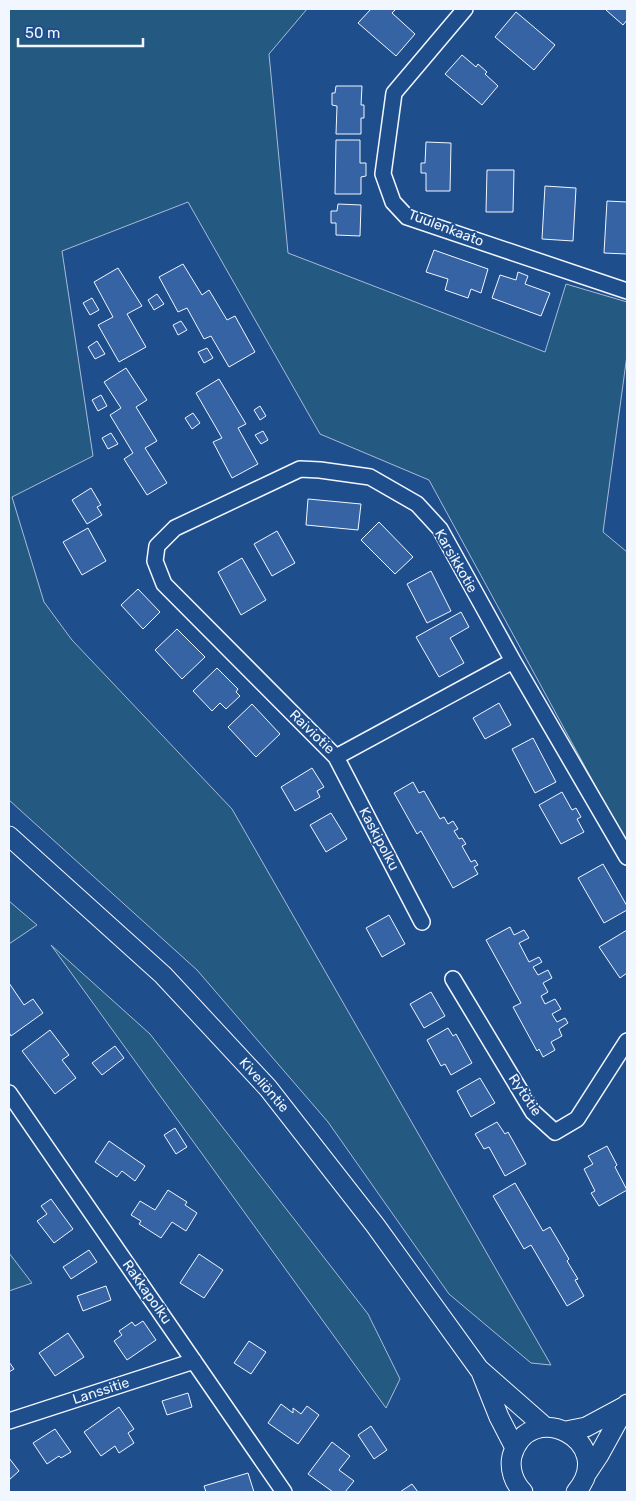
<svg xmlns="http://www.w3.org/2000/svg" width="636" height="1501" font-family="Rubik,sans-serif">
  <rect width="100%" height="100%" fill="#1f4e8c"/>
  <path fill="#245a82" stroke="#a8bbd7" d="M 9,9 L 307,9 L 269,54 L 288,253 L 545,352 L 566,284 L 627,302 L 627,355 L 603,532 L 627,552 L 627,844 L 429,480 L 320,434 L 188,202 L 62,251 L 93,456 L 12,497 L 44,602 L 72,640 L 232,809 L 551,1365 L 531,1363 L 449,1294 L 328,1122 L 197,970 L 9,800 Z
    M 9,901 L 37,925 L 9,944 Z
    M 51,945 L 150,1034 L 368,1314 L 400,1379 L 386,1408 Z
    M 9,1253 L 32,1283 L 9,1291 Z"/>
  <path fill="#3563a3" stroke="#f2f6ff" d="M 371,9 L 393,9 L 395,10 L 392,13 L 415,34 L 396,56 L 358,23 Z
    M 608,9 L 627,9 L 627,20 L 623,25 L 606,10 Z
    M 516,12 L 555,45 L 534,70 L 495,37 Z
    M 462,55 L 476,67 L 478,64 L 487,72 L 485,74 L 498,86 L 482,105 L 445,74 Z
    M 336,86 L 362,86 L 361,105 L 364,105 L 364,118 L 361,118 L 361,134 L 336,134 L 337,106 L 332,105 L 332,93 L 335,93 Z
    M 336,140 L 360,140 L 360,163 L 366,163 L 366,176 L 361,177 L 361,194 L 335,194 Z
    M 426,142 L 451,143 L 450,191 L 426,191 L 426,173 L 421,173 L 421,163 L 425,163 Z
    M 487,170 L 514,170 L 513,212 L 486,212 Z
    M 545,186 L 576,188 L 573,241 L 542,239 Z
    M 607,201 L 627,202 L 627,254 L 604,253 Z
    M 338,204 L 361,205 L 360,236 L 336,235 L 336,223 L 331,223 L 331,211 L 337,211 Z
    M 434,250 L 488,269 L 481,293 L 471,289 L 468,298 L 445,290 L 448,279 L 426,272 Z
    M 183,264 L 202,295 L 209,290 L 227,320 L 235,316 L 255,352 L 229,367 L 211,336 L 204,339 L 187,308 L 178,312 L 159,277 Z
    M 118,268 L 142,306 L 127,314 L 146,347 L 119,362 L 98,325 L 113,317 L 94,282 Z
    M 518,272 L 528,276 L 525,284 L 550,293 L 541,316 L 492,298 L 500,275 L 516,280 Z
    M 157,294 L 164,304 L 154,310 L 148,300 Z
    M 92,298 L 99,310 L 90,315 L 83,303 Z
    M 181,321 L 187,330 L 178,335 L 173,325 Z
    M 97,341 L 105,354 L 95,359 L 88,347 Z
    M 207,348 L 213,358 L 204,363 L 198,352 Z
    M 126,368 L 147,400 L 136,407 L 157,441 L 145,448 L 167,483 L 147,495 L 124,459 L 133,453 L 110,415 L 121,408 L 104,382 Z
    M 219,379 L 246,424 L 238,428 L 258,464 L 232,478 L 213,442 L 222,438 L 196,393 Z
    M 101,395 L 107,406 L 98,411 L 92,400 Z
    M 260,406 L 266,416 L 260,420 L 254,410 Z
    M 193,413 L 200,423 L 192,429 L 185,418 Z
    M 263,431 L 268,440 L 261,444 L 255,435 Z
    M 111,433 L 118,444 L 108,449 L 102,438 Z
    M 91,488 L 101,505 L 97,507 L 102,515 L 87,524 L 72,500 Z
    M 308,499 L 361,504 L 358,530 L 306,525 Z
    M 379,522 L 413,557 L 395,574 L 361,540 Z
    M 88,528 L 106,561 L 82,575 L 63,542 Z
    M 277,531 L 295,563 L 272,576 L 254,544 Z
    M 242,558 L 266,600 L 241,615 L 218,572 Z
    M 431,571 L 451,611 L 427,623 L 407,584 Z
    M 138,589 L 160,612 L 143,629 L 121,605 Z
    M 461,612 L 469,627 L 450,638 L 464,663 L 439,677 L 416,637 Z
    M 177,629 L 205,657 L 182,679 L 155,650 Z
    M 217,668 L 238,689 L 236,692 L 240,696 L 226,709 L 220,703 L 212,711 L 193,691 Z
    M 499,703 L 511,725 L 485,739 L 473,718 Z
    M 252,704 L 280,734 L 256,757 L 228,727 Z
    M 533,738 L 556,782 L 535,793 L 512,749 Z
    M 312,768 L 324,787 L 317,791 L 320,797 L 295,811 L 281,787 Z
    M 413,782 L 419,793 L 424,791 L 440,819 L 444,817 L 448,824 L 453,821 L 458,829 L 454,831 L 459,839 L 462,838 L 466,844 L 462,846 L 471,862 L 475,860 L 478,865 L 474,867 L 478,874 L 453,888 L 421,831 L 417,834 L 394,793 Z
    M 562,792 L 572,810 L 576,808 L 581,817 L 577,819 L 584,832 L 561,844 L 539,805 Z
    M 331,813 L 347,839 L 326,852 L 310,825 Z
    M 603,864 L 627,906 L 627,910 L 604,923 L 578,878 Z
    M 389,915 L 405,944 L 382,957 L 366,928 Z
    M 510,927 L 514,935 L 524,930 L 529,938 L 519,943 L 529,962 L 539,957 L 542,962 L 533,967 L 538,975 L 548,970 L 552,978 L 543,983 L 548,992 L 541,996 L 545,1004 L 555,999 L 561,1009 L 552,1014 L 557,1022 L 565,1018 L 568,1023 L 559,1029 L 562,1036 L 551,1042 L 555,1050 L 543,1057 L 539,1049 L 537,1051 L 513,1007 L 521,1003 L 486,940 Z
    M 627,930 L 627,973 L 620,978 L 599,947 Z
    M 9,983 L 24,1005 L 33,999 L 43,1013 L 11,1036 L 9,1032 Z
    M 431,992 L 445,1016 L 424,1028 L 410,1004 Z
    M 448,1028 L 453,1036 L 456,1034 L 472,1063 L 451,1075 L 445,1064 L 441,1066 L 427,1040 Z
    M 50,1030 L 69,1055 L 62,1060 L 76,1078 L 55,1094 L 22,1051 Z
    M 115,1046 L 124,1058 L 102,1075 L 92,1063 Z
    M 480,1078 L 495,1103 L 471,1117 L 457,1091 Z
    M 497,1122 L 505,1134 L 508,1132 L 526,1164 L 505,1176 L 489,1147 L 484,1149 L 475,1134 Z
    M 175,1128 L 187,1147 L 176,1154 L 164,1135 Z
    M 109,1141 L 145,1166 L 135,1181 L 122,1171 L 117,1177 L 95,1162 Z
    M 607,1146 L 617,1165 L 615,1167 L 627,1190 L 599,1206 L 591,1193 L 595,1191 L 584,1169 L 593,1164 L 588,1156 Z
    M 515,1183 L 543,1231 L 550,1227 L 569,1259 L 567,1261 L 578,1279 L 575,1280 L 584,1296 L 567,1306 L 531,1245 L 524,1249 L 493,1196 Z
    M 168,1190 L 187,1202 L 185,1205 L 197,1213 L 186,1231 L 172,1222 L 161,1238 L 139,1224 L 141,1221 L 131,1215 L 140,1201 L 155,1210 Z
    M 51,1199 L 73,1229 L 54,1243 L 37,1221 L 47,1214 L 41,1206 Z
    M 89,1250 L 97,1262 L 71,1279 L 63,1267 Z
    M 199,1254 L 223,1270 L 204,1298 L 180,1283 Z
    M 106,1286 L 111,1300 L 83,1311 L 77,1296 Z
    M 143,1321 L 156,1340 L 127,1360 L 114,1341 L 122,1335 L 119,1331 L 132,1322 L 135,1326 Z
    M 68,1333 L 84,1357 L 55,1376 L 39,1353 Z
    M 249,1341 L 266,1352 L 251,1374 L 234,1363 Z
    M 9,1362 L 14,1369 L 9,1372 Z
    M 188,1393 L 192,1407 L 167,1415 L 162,1401 Z
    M 281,1404 L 293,1413 L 293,1408 L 301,1414 L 307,1406 L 319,1415 L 298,1444 L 268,1423 Z
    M 119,1407 L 134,1429 L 128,1433 L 134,1443 L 119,1453 L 115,1446 L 101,1456 L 84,1432 Z
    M 371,1426 L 387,1450 L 374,1459 L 358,1435 Z
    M 55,1429 L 71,1452 L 61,1458 L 59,1456 L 47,1464 L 33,1443 Z
    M 332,1442 L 350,1456 L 339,1470 L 354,1481 L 345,1492 L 333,1492 L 308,1474 Z
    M 9,1458 L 19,1471 L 9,1480 Z
    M 248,1473 L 254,1492 L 206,1492 L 204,1486 Z
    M 412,1484 L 418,1492 L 400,1492 Z"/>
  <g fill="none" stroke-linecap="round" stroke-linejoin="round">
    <g stroke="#f2f6ff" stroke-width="18">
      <path id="minor" d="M 465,9 L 394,93 L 383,174 L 393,202 L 407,217 L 627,291
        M 513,661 L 336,757 L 164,584 L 155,561 L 157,546 L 175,528 L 300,469 L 320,470 L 370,477 L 417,504 L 440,529 L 513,661 L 627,857
        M 336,757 L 422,922
        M 453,979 L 533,1112 L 555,1132 L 577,1119 L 627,1041
        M 9,1093 L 284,1492
        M 9,1421 L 194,1361"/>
    </g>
    <g stroke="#f2f6ff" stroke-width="21">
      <path id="tertiary" d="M 9,836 L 163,975 L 268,1088 L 375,1225 L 479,1369 L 545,1427
        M 481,1372 L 499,1417 L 515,1448
        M 566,1431 L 586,1427 L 627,1405
        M 587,1473 L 599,1455 L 627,1404
        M 523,1492 C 514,1483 509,1469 512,1456 C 529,1396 619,1441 576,1492"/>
    </g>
    <use href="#minor" stroke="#1f4e8c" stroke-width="15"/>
    <use href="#tertiary" stroke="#1f4e8c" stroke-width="19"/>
  </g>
  <g text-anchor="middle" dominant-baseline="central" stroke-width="4" stroke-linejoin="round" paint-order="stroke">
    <g font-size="14" fill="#f2f6ff" stroke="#1f4e8c">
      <text transform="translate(446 228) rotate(21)">Tuulenkaato</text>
      <text transform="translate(456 561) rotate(60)">Karsikkotie</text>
      <text transform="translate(312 732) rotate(44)">Raiviotie</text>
      <text transform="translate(379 839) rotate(62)">Kaskipolku</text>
      <text transform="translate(264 1085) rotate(49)">Kiveliöntie</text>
      <text transform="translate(525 1095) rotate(56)">Rytötie</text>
      <text transform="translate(147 1292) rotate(55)">Rakkapolku</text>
      <text transform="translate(101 1391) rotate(-18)">Lanssitie</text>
    </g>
  </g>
  <rect width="636" height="1501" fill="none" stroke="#f2f6ff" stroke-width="20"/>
  <path d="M18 38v8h125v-8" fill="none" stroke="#f2f6ff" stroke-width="2.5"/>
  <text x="25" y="38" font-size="15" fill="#f2f6ff" stroke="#1f4e8c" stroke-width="4" paint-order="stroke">50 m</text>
</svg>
